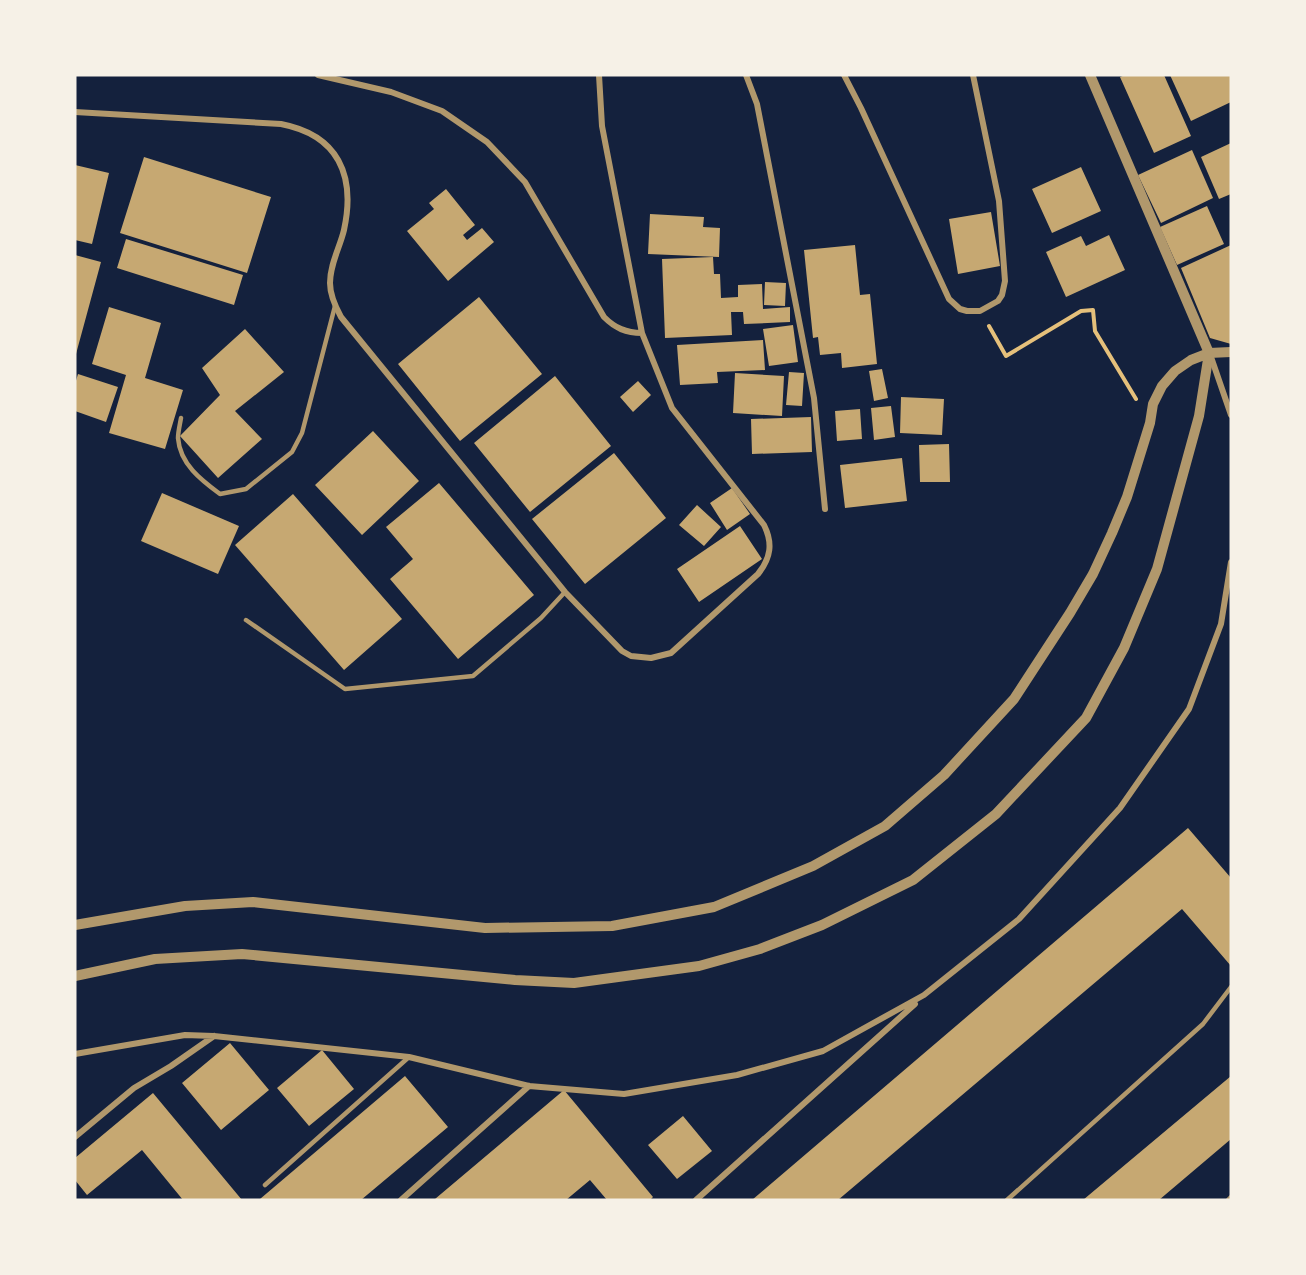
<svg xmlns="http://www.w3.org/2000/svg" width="1306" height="1275" font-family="'Fira Sans',sans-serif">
  <rect width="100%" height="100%" fill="#14213d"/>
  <path fill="#c6a872" d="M 1125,75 L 1164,75 L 1191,136 L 1154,153 L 1120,77 Z
    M 1170,75 L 1231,75 L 1231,102 L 1191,121 Z
    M 1231,143 L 1231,194 L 1219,199 L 1201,157 Z
    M 1192,150 L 1213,198 L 1161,223 L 1138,175 Z
    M 144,157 L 271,197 L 247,273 L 120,233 Z
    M 75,165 L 109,173 L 92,244 L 75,240 Z
    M 1081,167 L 1101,211 L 1052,233 L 1032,189 Z
    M 446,189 L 475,225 L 463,235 L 467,240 L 482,228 L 494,242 L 448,281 L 407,231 L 434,209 L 429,203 Z
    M 1207,206 L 1224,244 L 1177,265 L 1160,227 Z
    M 991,212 L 1000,266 L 958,274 L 949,219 Z
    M 650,214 L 704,217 L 703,227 L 720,228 L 719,257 L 648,254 Z
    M 1109,235 L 1125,270 L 1066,297 L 1046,252 L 1081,236 L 1086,246 Z
    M 126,239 L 243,275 L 234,305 L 117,268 Z
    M 855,245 L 860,295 L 870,294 L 877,364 L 842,368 L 841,353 L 820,355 L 818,337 L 813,338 L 804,250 Z
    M 1231,245 L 1231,344 L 1210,338 L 1181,268 Z
    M 75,255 L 101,262 L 76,354 L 75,354 Z
    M 713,257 L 714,274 L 720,274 L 721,298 L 738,297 L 738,285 L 762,284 L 763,309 L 790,307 L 790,322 L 744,324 L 743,312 L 731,312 L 732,335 L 665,338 L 662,259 Z
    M 765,282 L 786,283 L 785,306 L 764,305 Z
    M 479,297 L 542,374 L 460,441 L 398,364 Z
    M 109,307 L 161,323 L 145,378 L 183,390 L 165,449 L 109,433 L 126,375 L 92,364 Z
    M 793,325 L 798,362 L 769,366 L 763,329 Z
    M 245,329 L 284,372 L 235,411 L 262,439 L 218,478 L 180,436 L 220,395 L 202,368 Z
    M 763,340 L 765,370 L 717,372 L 718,383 L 680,385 L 677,345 Z
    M 882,369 L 888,398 L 874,401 L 869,371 Z
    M 789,372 L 804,373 L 802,406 L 786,405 Z
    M 735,373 L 784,376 L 782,416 L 733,413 Z
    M 78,374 L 118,387 L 106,422 L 75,411 L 75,384 Z
    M 555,376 L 611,446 L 530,512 L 474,443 Z
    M 638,381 L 651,395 L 633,412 L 620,397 Z
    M 901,397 L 944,399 L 942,435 L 900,433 Z
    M 891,406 L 895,437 L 874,440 L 871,408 Z
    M 860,409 L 862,439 L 837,441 L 835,411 Z
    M 811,417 L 812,452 L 752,454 L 751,419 Z
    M 373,431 L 419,481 L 362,535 L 315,485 Z
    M 949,444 L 950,482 L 920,482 L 919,445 Z
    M 614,453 L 666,518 L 585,584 L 532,519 Z
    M 902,458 L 907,501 L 845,508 L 840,465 Z
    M 439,483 L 534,595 L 458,659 L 390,579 L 413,559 L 386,527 Z
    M 732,488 L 750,514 L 727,530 L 710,503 Z
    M 162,493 L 239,526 L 218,574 L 141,541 Z
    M 293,494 L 402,619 L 344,670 L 235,545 Z
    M 697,505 L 721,527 L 704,546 L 679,525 Z
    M 740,526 L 762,559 L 699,602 L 677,569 Z
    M 1188,828 L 1231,878 L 1231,966 L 1182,909 L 838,1200 L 752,1200 Z
    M 230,1043 L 269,1090 L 221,1130 L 182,1083 Z
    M 322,1050 L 354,1089 L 309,1126 L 277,1088 Z
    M 405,1076 L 448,1127 L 361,1200 L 261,1200 L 260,1199 Z
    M 1231,1076 L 1231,1139 L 1159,1200 L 1083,1200 Z
    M 564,1090 L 653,1197 L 650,1200 L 607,1200 L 590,1180 L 566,1200 L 436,1200 L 435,1199 Z
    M 153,1093 L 242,1200 L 183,1200 L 142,1150 L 87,1195 L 75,1180 L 75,1158 Z
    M 683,1116 L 712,1151 L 677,1179 L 648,1145 Z"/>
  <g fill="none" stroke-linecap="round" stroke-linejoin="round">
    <path stroke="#e5c07b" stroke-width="4" d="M 989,326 L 1006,356 L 1081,311 L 1093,310 L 1095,331 L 1136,399"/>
    <path stroke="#b1986c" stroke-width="4.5" d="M 181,418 C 180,424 178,432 178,438 C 180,464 201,480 220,494 L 246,489 L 292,452 L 302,433 L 335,306
      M 246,620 L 345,689 L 473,676 L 541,618 L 565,592
      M 265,1185 L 409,1057
      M 1007,1200 L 1203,1024 L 1231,987"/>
    <path stroke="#b1986c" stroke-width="6" d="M 318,75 L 391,92 L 442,111 L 487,142 L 525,182 L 604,317 C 615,328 626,333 642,333
      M 746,75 L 757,104 L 814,398 L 825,509
      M 844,75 L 861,108 L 949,299 L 960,309 L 967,311 L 980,311 L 998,301 L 1002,295 L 1005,281 L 999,201 L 973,75
      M 75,112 L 281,124 C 338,135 356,175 344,230 C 340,247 330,264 330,283 C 330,295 335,306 341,317 L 565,592 L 622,651 L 631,656 L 651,658 L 671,653 L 758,574 C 771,558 773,543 764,525 L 672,408 L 642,333 L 602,126 L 599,75
      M 1211,357 L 1231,415
      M 75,1054 L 185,1035 L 214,1036 L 409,1057 L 529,1086 L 624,1094 L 737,1075 L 823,1051 L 924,995 L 1019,919 L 1120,808 L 1189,709 L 1221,624 L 1231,562
      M 75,1137 L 134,1088 L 171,1066 L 214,1036
      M 401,1200 L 529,1086
      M 696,1200 L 915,1004
      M 1229,1200 L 1231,1198"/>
    <path stroke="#b1986c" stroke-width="10" d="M 75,925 L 185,906 L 253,902 L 485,928 L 612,926 L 714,907 L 813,866 L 885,826 L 944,775 L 1014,699 L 1070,613 L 1093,574 L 1112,533 L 1127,497 L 1150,423 L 1153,404 L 1162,386 L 1175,371 L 1191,360 L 1209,353 L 1231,352
      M 75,976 L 155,959 L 242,954 L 515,980 L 574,983 L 699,966 L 760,949 L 822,925 L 913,880 L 996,814 L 1086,718 L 1124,648 L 1157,569 L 1199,416 L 1209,353 L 1090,75"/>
  </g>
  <rect width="1306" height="1275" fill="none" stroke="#f6f1e7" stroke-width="153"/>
</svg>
